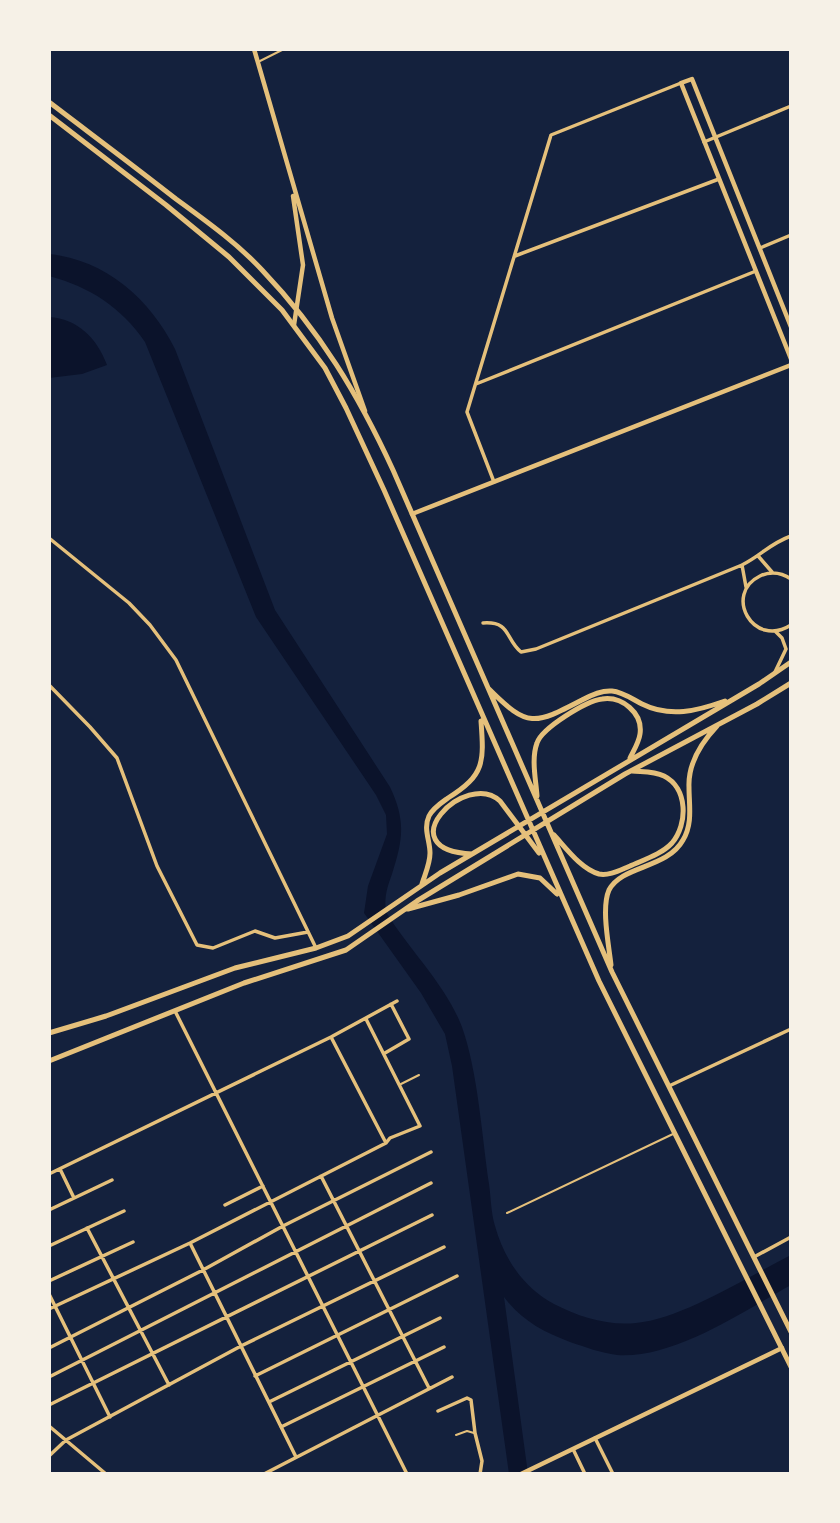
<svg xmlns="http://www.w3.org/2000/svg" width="840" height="1523" font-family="Raleway,sans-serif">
  <rect width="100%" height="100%" fill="#14213d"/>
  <path fill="#0b132b" d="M 49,254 C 106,260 150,299 175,349 L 275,610 L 390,787 C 406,821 403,839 392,874 C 387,888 384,897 386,912 C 410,951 446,985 462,1027 C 478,1072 482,1137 489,1184 C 491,1198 491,1213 495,1226 C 504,1259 524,1288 554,1304 C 579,1317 608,1326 636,1323 C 682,1319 749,1276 791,1255 L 791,1285 C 742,1312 674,1359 617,1355 C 601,1353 585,1347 570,1342 C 543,1332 521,1320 504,1297 L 528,1474 L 509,1474 L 452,1066 L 445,1034 L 421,993 L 364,913 L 368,886 L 387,834 L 386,815 L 376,795 L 256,617 L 145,342 C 121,307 90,287 49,276 Z
    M 49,317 C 78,319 97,338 107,365 L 82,374 L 49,378 Z"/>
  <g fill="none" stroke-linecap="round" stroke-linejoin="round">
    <path stroke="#e5c07b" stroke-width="2" d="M 260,61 L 284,49
      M 401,1084 L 419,1075
      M 507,1213 L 673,1134
      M 456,1435 L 467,1431 L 474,1433"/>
    <path stroke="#e5c07b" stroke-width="3.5" d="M 704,142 L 791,106
      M 760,248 L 791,235
      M 515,256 L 719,179
      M 476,384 L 756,271
      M 494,482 L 467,412 L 551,135 L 681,83
      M 49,538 L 129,603 L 150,625 L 176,660 L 316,948
      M 759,557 L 772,572
      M 742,565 L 746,587
      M 791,579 C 782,573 771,571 760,576 C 723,594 753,649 791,625
      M 483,623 C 511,621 505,639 521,652 L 536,649 L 742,565 C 762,555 769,544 791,536
      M 775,672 L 786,649 L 782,638 L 775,631
      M 49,685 L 90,727 L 117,758 L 157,866 L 197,945 L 213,948 L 255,931 L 275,938 L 308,932
      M 175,1011 L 407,1474
      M 331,1037 L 386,1143
      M 385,1053 L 409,1039 L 391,1004
      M 669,1086 L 791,1029
      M 60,1169 L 74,1198
      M 49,1174 L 331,1037 L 397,1001
      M 321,1176 L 429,1388
      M 225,1205 L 263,1186
      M 49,1210 L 112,1180
      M 87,1228 L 169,1385
      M 190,1243 L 296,1457
      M 49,1246 L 124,1211
      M 754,1257 L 791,1237
      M 49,1281 L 133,1242
      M 49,1294 L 110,1417
      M 49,1309 L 190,1243 L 386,1143 L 390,1138 L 420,1126 L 366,1019
      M 49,1348 L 203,1270 L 283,1226 L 431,1152
      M 255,1376 L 457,1276
      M 49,1377 L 431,1183
      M 269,1402 L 440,1318
      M 49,1405 L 432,1215
      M 438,1411 L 467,1398 L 471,1400 L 475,1433 L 482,1461 L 480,1474
      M 49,1426 L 106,1474
      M 281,1427 L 444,1347
      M 595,1438 L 613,1474
      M 573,1449 L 585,1474
      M 49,1456 L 66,1440 L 241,1346 L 444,1247
      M 264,1474 L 452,1377"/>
    <path stroke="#e5c07b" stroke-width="4.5" d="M 791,327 L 692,79 L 681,83 L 791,359
      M 412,514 L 791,365
      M 521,1474 L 782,1348"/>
    <path stroke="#e5c07b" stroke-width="4.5" d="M 254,49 L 332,318 L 365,411
      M 293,196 L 303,265 L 294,325"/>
    <path stroke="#e5c07b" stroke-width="5" d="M 49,102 C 91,134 134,166 176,199 C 206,221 237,243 262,270 C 320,331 358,394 393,470 L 612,972 L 791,1332
      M 49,115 L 166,205 L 229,257 L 282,310 L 325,368 L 346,408 L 384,490 L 599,981 L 791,1367
      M 489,689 C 528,728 534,725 582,700 C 591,695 601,690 612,691 C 623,692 632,699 642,704 C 670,718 697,711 725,701
      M 537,796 C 536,780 531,759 537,743 C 542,728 586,701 602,699 C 622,696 643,713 640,734 C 639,742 634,750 630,758
      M 554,835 C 566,848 581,869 599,874 C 609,876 620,870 630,866 C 643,860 662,854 672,843 C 688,824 688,788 664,776 C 654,771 643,772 632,771
      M 472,854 C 386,850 466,769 500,801 L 539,853
      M 422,884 C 425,874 430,864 430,853 C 430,840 423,829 429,816 C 433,808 441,803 448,798 C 485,775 484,762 481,721
      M 408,909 L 459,895 L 518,874 L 540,878 L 557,894
      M 611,965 C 609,946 601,908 609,890 C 622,865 667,869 683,840 C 693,823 689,806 689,787 C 688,763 701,743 717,726
      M 49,1033 L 106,1016 L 235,968 L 316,948 L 348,936 L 440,873 L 759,684 L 791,662
      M 49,1061 L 244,983 L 346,950 L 417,901 L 625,774 L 757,704 L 791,683"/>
  </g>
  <rect width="840" height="1523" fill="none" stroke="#f6f1e7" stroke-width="102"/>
</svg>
